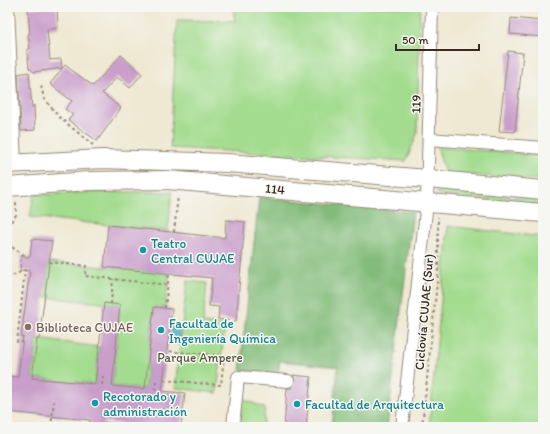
<svg xmlns="http://www.w3.org/2000/svg" width="550" height="434" font-family="Itim,sans-serif">
  <rect width="100%" height="100%" fill="#f6f6f2"/>
  <filter id="ink" filterUnits="userSpaceOnUse"><feTurbulence type="fractalNoise" baseFrequency=".025" numOctaves="2"/><feDisplacementMap in="SourceGraphic" scale="8" xChannelSelector="R" yChannelSelector="G"/><feConvolveMatrix kernelMatrix="1 2 1 2 8 2 1 2 1" color-interpolation-filters="sRGB"/></filter>
  <filter id="wash" filterUnits="userSpaceOnUse"><feTurbulence type="fractalNoise" baseFrequency=".012" numOctaves="4" result="noise"/><feDisplacementMap in="SourceGraphic" scale="16" xChannelSelector="R" yChannelSelector="G"/><feGaussianBlur stdDeviation="0.9" result="paint"/><feColorMatrix in="noise" values="0 0 0 0 0 0 0 0 0 0 0 0 0 0 0 0 0 1.4 0 .05"/><feComposite in="paint" operator="in"/></filter>
  <g filter="url(#wash)">
    <rect width="100%" height="100%" fill="#efe8d2"/>
    <path fill="#a3dc8e" stroke="#6f8356" d="M 233,7 L 420,7 L 417,134 L 406,161 L 170,148 L 177,20 L 235,21 Z
      M 437,147 L 543,155 L 543,180 L 445,173 Z
      M 441,191 L 543,199 L 543,205 L 443,196 L 436,193 Z
      M 102,192 L 172,192 L 168,231 L 30,217 L 34,195 Z
      M 448,226 L 543,237 L 543,427 L 429,427 Z
      M 49,262 L 169,273 L 165,308 L 154,307 L 145,389 L 112,386 L 120,305 L 44,297 Z
      M 187,281 L 207,283 L 203,323 L 225,325 L 217,393 L 175,388 Z
      M 37,339 L 99,347 L 95,384 L 32,378 Z
      M 241,398 L 265,408 L 263,427 L 238,427 Z"/>
    <path fill="#82bc79" stroke="#5e734c" d="M 259,197 L 413,212 L 387,427 L 332,427 L 338,367 L 280,361 L 278,374 L 240,370 Z"/>
    <path fill="#42aac1" stroke="#3e6a70" d="M 172,326 L 180,327 L 179,344 L 170,343 Z"/>
    <g id="blocks">
      <path fill="#c99ecb" d="M 57,7 L 58,28 L 47,29 L 50,60 L 61,59 L 62,68 L 34,72 L 29,68 L 27,49 L 30,49 L 28,34 L 30,34 L 28,8 Z
        M 511,18 L 543,21 L 543,37 L 510,34 Z
        M 508,51 L 523,53 L 515,132 L 499,131 Z
        M 121,55 L 142,74 L 130,88 L 117,77 L 102,93 L 121,108 L 97,141 L 68,120 L 73,115 L 65,109 L 72,101 L 50,84 L 65,65 L 93,86 Z
        M 29,72 L 32,108 L 34,105 L 35,130 L 21,131 L 18,74 Z
        M 226,220 L 245,222 L 236,321 L 218,319 L 219,307 L 209,306 L 212,278 L 104,267 L 108,225 L 225,238 Z
        M 32,239 L 52,241 L 39,339 L 37,339 L 32,378 L 95,384 L 104,303 L 120,305 L 112,386 L 145,389 L 154,307 L 172,309 L 162,391 L 185,393 L 181,427 L 138,427 L 138,425 L 104,422 L 104,427 L 89,427 L 90,420 L 7,412 L 7,376 L 18,377 L 23,337 L 21,337 L 30,271 L 20,270 L 21,256 L 30,257 Z
        M 293,375 L 311,377 L 306,427 L 284,427 L 287,388 L 292,388 L 295,382 Z"/>
    </g>
  </g>
  <g filter="url(#ink)">
    <use href="#blocks" fill-opacity="0" stroke="#958978" stroke-width="1"/>
    <g fill="none" stroke-linecap="round" stroke-linejoin="round">
      <g stroke="#958978" stroke-width="14">
        <path id="minor" d="M 8,7 L 15,164
          M 429,139 L 543,148
          M 233,427 L 238,377 L 288,381
          M 402,427 L 427,202 L 432,7"/>
      </g>
      <g stroke="#958978" stroke-width="20">
        <path id="highway" d="M 7,164 L 103,159 L 227,163 L 428,179 L 543,190
          M 7,187 L 89,181 L 168,180 L 543,213"/>
      </g>
      <path stroke="#958978" stroke-width="2" stroke-dasharray="3 3" stroke-linecap="butt" d="M 41,86 L 44,98 L 59,117 L 93,145
        M 7,218 L 11,222 L 16,215 L 16,200
        M 174,232 L 178,196
        M 7,244 L 27,257
        M 49,262 L 86,266 L 85,276 L 168,285
        M 7,278 L 25,270 L 17,342 L 22,342
        M 111,304 L 113,279
        M 165,308 L 169,273
        M 164,380 L 221,385 L 224,356 L 168,351
        M 102,385 L 103,376
        M 155,390 L 156,381
        M 51,427 L 54,401
        M 98,427 L 98,421
        M 138,427 L 138,425
        M 422,427 L 438,273 L 438,217"/>
      <use href="#minor" stroke="#fff" stroke-width="12"/>
      <use href="#highway" stroke="#fff" stroke-width="18"/>
    </g>
  </g>
  <g fill="#0f9aa8" stroke="#f6f6f2" stroke-width="1.5">
    <circle cx="143" cy="250" r="4"/>
    <circle cx="161" cy="330" r="4"/>
    <circle cx="95" cy="403" r="4"/>
    <circle cx="297" cy="404" r="4"/>
  </g>
  <circle fill="#8d6e63" stroke="#f6f6f2" stroke-width="1.5" cx="28" cy="327" r="4"/>
  <g text-anchor="middle" dominant-baseline="central" stroke-width="3" stroke-linejoin="round" paint-order="stroke">
    <g font-size="13" fill="#3b2a1e" stroke="#f6f6f2">
      <text transform="translate(416 104) rotate(-89)">119</text>
      <text transform="translate(275 189) rotate(5)">114</text>
      <text transform="translate(424 312) rotate(-85)">Ciclovía CUJAE (Sur)</text>
    </g>
    <g font-size="13" fill="#0d838f" stroke="#f6f6f2" text-anchor="start">
      <text x="151" y="243">Teatro<tspan x="151" dy="15">Central CUJAE</tspan></text>
      <text x="169" y="323">Facultad de<tspan x="169" dy="15">Ingeniería Química</tspan></text>
      <text x="103" y="396">Recotorado y<tspan x="103" dy="15">administración</tspan></text>
      <text x="305" y="404">Facultad de Arquitectura</text>
    </g>
    <g font-size="13" fill="#785e54" stroke="#f6f6f2" text-anchor="start">
      <text x="36" y="327">Biblioteca CUJAE</text>
    </g>
    <g font-size="13" fill="#55563a" stroke="#f6f6f2">
      <text x="200" y="357">Parque Ampere</text>
    </g>
  </g>
  <rect width="550" height="434" fill="none" stroke="#f6f6f2" stroke-width="24"/>
  <path d="M396 44v6h83v-6" fill="none" stroke="#3b2a1e" stroke-width="2"/>
  <text x="402" y="44" font-size="12" fill="#3b2a1e" stroke="#f6f6f2" stroke-width="3" paint-order="stroke">50 m</text>
</svg>
